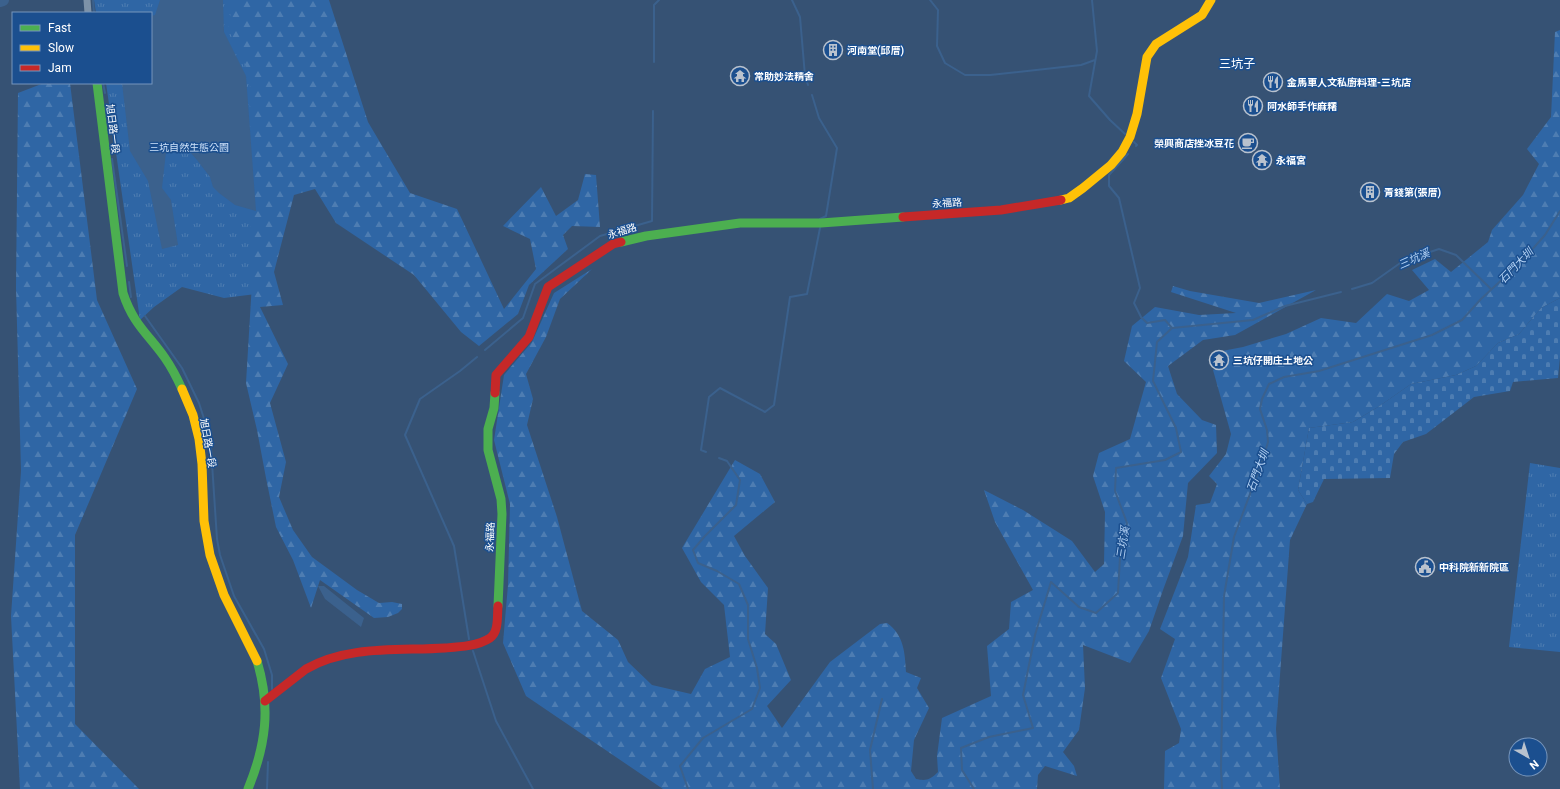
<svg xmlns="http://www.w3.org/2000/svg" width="1560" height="789" font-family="Roboto,'Noto Sans TC',sans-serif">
  <defs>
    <pattern id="grass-tufts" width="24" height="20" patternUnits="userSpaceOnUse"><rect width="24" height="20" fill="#2f66a5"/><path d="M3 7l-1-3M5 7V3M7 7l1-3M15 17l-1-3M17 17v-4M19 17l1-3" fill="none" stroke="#4e7db2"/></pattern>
    <pattern id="forest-firs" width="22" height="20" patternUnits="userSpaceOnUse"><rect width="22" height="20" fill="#2f66a5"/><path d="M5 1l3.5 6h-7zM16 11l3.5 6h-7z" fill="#4e7db2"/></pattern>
    <pattern id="cemetery-stones" width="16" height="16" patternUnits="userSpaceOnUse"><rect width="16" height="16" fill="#2f66a5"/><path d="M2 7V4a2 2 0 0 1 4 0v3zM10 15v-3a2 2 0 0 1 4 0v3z" fill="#4e7db2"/></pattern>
  </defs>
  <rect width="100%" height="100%" fill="#365274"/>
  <path fill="url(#grass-tufts)" d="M 94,0 L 255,0 L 271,292 L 224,298 L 182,287 L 154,307 L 140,320 L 106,83 L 151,83 L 151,13 L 96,13 Z
    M 1530,463 L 1560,468 L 1560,652 L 1509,647 Z"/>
  <path fill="url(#forest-firs)" d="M 233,0 L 329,0 L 368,122 L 410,193 L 457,209 L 504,309 L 536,269 L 530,239 L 503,226 L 541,187 L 556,216 L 578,200 L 585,174 L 596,175 L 600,227 L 572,226 L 563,235 L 568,249 L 529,285 L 518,314 L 479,346 L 461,332 L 414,275 L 336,223 L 315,189 L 294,195 L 274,272 L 283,305 L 260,307 L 288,364 L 270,403 L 286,462 L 279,497 L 293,530 L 312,557 L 357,590 L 379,603 L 392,602 L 402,604 L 402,609 L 398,613 L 388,617 L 374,618 L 320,580 L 311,608 L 293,560 L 276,527 L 266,478 L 257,430 L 246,383 L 253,266 L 249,207 L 250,75 L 228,28 Z
    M 1560,30 L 1560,298 L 1541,308 L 1519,334 L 1498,343 L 1476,366 L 1456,375 L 1411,384 L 1378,407 L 1353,422 L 1309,428 L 1298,490 L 1307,504 L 1290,540 L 1276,729 L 1280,789 L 1164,789 L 1165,751 L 1179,743 L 1181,729 L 1161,678 L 1175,639 L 1160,629 L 1188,557 L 1196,505 L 1210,503 L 1217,484 L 1209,476 L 1226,454 L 1231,434 L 1213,370 L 1222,364 L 1222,351 L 1243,347 L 1286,334 L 1321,318 L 1356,323 L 1387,294 L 1409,301 L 1429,290 L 1412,270 L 1435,259 L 1451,272 L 1488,242 L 1492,230 L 1523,195 L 1539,164 L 1527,149 L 1551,117 L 1555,32 Z
    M 44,83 L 70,83 L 97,300 L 137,389 L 75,535 L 75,724 L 139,789 L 20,789 L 11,616 L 21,471 L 16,288 L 18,93 Z
    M 592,269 L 560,299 L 546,337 L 526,374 L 533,399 L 527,425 L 557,517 L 582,611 L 618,640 L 628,662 L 652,685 L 691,694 L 705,669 L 730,657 L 724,605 L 701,582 L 682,548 L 735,460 L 760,474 L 775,502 L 734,536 L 745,556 L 768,588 L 765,634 L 776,644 L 791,680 L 767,706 L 782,728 L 830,662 L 880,624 L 887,623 C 904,635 905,653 906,672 L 921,678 L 917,688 L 929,708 L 914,740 L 911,771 L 916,779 C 926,781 930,780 938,772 L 937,756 L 942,718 L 991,696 L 987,646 L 1009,629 L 1011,602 L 1033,590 L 995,522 L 984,490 L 1023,510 L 1072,541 L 1095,572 L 1104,564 L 1105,512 L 1093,476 L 1099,453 L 1130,439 L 1146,382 L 1124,361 L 1132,326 L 1155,307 L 1199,315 L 1236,313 L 1171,292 L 1173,286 L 1190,291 L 1259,303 L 1316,290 L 1235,335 L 1203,340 L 1168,366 L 1177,394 L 1202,420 L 1216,425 L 1217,453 L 1188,483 L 1183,536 L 1163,590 L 1149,631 L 1130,663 L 1083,645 L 1085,688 L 1079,730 L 1063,752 L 1074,766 L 1077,776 L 1045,766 L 1038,775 L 1037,789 L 663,789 L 526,696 L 503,643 L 508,585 L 510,504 L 494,440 L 504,375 L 532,342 L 554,293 Z"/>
  <path fill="url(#cemetery-stones)" d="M 1560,298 L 1560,357 L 1558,378 L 1513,382 L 1510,391 L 1474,397 L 1426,434 L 1403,442 L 1394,454 L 1390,478 L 1324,479 L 1313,502 L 1307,504 L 1298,490 L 1309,428 L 1353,422 L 1378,407 L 1411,384 L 1456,375 L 1476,366 L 1498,343 L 1519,334 L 1541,308 Z"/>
  <path fill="#3b618d" d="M 160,0 L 223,0 L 224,32 L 246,76 L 256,211 L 235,205 L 219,193 L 213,187 L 210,177 L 197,160 L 190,152 L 188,146 C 180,143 174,147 166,152 L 162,188 L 171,200 L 178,245 L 162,249 L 148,181 L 130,151 L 122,83 L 151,83 L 151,16 L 155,15 Z
    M 318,586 L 324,586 L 364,618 L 361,627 L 325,599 Z"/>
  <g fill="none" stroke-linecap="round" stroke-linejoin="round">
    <path stroke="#3b618d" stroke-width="2" d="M 93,0 L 94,13
      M 792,0 L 800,17 L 805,76 L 808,85
      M 930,0 L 938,10 L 937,46 L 945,63 L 965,75 L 990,75 L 1081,65 L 1095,60
      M 1092,0 L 1097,51 L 1089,96 L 1110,120 L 1125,134
      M 654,62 L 654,5 L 659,0
      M 103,83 L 105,93
      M 812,95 L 819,118 L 837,148 L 826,216 L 820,219
      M 1134,142 L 1137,145 L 1136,146
      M 1128,154 L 1109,175 L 1109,186 L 1119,198 L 1140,288 L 1134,303 L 1141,317 L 1147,323 L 1165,320 L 1172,328
      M 112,159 L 127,266
      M 129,282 L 131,297
      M 1352,289 L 1372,283 L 1403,261 L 1439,249 L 1456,255 L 1491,289
      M 145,316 L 182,368 L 199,403 L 206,425 L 211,448 L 217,539 L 220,555 L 234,596 L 264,649 L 272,675 L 272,689
      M 485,350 L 523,318 L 535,284 L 600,236 L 652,221 L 653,111
      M 706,452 L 701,450 L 709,397 L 720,388 L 765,412 L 774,405 L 790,297 L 807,294 L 820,228
      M 469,639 L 454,546 L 405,435 L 420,399 L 460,371 L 477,357
      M 473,651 L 496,721 L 533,789
      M 267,789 L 268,762
      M 688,789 L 680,766 L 703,738 L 752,709 L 760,688 L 757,668 L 748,639 L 748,605 L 739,584 L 717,571 L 698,563 L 693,550 L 705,536 L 736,505 L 740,480 L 727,461 L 719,458
      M 873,789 L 870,750 L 882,699
      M 974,789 L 962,770 L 961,748 L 989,737 L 1033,728 L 1023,695 L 1035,635 L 1051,582 L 1079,607 L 1096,613 L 1118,593 L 1120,557 L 1127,523 L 1115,491 L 1116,468 L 1165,460 L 1181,452 L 1176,428 L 1153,381 L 1157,342 L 1172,328 L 1253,320 L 1285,306 L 1341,292
      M 1222,789 L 1221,769 L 1224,596 L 1234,537 L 1263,459 L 1268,442 L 1267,430 L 1260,409 L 1262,399 L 1269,384 L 1284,377 L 1319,371 L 1432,335 L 1462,320 L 1481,299 L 1521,262 L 1545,235 L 1560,211"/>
    <path stroke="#3b618d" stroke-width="12" d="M 0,1 L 3,0"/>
    <path stroke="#7d92a8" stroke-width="7" d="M 87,0 L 88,13"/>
    <path stroke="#4caf50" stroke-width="9" d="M 97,83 L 123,293 C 133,324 148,334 165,358 C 172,368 177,378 182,389
      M 621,242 L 646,236 L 740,223 L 821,223 L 903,217
      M 495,393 L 494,408 L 488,429 L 488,450 L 501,499 L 502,514 L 498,606
      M 248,789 C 266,745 271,707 257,661"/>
    <path stroke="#ffc107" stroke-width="9" d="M 1061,200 L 1069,198 L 1083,188 L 1111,165 L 1122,152 L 1130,137 L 1137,114 L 1147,57 L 1156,44 L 1202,15 L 1211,0
      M 182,389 L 193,415 L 199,439 L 202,464 L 204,521 L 210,555 L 224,595 L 257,661"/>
    <path stroke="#c62828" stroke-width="9" d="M 903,217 L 1001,210 L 1061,200
      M 495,393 L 496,375 L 529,337 L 548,287 L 613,244 L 621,242
      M 265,701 L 306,669 C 348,645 399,651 445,648 C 459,647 478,646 490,638 C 499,632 497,616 498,606"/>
  </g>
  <defs>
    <g id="building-ring" transform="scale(1)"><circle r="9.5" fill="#1b4f8f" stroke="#b9c2ce" stroke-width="1.5"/><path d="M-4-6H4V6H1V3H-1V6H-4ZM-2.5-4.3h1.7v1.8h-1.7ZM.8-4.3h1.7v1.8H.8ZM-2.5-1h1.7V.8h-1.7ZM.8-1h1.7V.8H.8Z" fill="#b9c2ce"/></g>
    <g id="temple-ring" transform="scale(1)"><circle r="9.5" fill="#1b4f8f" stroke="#b9c2ce" stroke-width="1.5"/><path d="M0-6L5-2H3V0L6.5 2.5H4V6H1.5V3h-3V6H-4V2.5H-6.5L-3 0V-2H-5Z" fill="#b9c2ce"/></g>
    <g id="restaurant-ring" transform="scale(1)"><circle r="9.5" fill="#1b4f8f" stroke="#b9c2ce" stroke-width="1.5"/><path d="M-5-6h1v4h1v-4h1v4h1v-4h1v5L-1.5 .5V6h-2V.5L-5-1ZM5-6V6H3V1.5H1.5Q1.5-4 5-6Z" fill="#b9c2ce"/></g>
    <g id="cafe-ring" transform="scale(1)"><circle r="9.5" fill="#1b4f8f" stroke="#b9c2ce" stroke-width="1.5"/><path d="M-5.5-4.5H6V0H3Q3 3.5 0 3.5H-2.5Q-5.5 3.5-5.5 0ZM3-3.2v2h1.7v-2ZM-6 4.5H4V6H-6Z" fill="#b9c2ce"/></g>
    <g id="civic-ring" transform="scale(1)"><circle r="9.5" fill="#1b4f8f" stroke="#b9c2ce" stroke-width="1.5"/><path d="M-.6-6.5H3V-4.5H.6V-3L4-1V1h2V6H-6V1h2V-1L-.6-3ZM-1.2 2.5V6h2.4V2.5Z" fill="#b9c2ce"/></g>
  </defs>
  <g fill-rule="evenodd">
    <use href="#building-ring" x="833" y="50"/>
    <use href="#temple-ring" x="740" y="76"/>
    <use href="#restaurant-ring" x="1273" y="82"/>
    <use href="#restaurant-ring" x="1253" y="106"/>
    <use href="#cafe-ring" x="1248" y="143"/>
    <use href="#temple-ring" x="1262" y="160"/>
    <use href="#building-ring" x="1370" y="192"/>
    <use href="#temple-ring" x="1219" y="360"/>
    <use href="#civic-ring" x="1425" y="567"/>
  </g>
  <g text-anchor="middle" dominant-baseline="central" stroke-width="3" stroke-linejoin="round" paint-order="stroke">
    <g font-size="10" font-weight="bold" fill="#fff" stroke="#1b4f8f" text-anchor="start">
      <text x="847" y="50">河南堂(邱厝)</text>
      <text x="754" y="76">常助妙法精舍</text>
      <text x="1287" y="82">金馬車人文私廚料理-三坑店</text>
      <text x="1267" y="106">阿水師手作麻糬</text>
      <text x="1234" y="143" text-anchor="end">榮興商店挫冰豆花</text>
      <text x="1276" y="160">永福宮</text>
      <text x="1384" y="192">青錢第(張厝)</text>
      <text x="1233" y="360">三坑仔開庄土地公</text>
      <text x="1439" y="567">中科院新新院區</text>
    </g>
    <g font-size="10" fill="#fff" stroke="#1b4f8f">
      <text transform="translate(113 129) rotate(83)">旭日路一段</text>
      <text transform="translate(947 203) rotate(-4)">永福路</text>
      <text transform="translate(622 231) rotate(-17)">永福路</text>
      <text transform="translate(208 443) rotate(80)">旭日路一段</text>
      <text transform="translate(490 537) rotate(-88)">永福路</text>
    </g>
    <g font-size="10" fill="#cfe3fa" stroke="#1b4f8f">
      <text x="189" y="147">三坑自然生態公園</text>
    </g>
    <g font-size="11" font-style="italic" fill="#b5d3f5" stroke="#1b4f8f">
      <text transform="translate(1414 259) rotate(-24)">三坑溪</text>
      <text transform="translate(1516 266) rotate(-46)">石門大圳</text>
      <text transform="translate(1258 471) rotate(-70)">石門大圳</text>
      <text transform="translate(1123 543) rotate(-81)">三坑溪</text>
    </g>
    <g font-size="12" fill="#fff" stroke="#1b4f8f">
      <text x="1237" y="64">三坑子</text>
    </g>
  </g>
  <rect x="12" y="12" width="140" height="72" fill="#1b4f8f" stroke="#7695bc"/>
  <rect x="20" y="25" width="20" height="6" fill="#4caf50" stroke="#7695bc"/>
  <text x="48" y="32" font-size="12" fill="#ffffff">Fast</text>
  <rect x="20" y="45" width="20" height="6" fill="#ffc107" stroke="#7695bc"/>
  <text x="48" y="52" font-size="12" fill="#ffffff">Slow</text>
  <rect x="20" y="65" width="20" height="6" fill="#c62828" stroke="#7695bc"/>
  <text x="48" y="72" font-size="12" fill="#ffffff">Jam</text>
  <g transform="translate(1528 757) rotate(141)"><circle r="19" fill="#1b4f8f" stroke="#7695bc"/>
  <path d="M0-3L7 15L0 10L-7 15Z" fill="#b9c2ce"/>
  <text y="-6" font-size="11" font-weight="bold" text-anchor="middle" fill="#ffffff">N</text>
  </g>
</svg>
